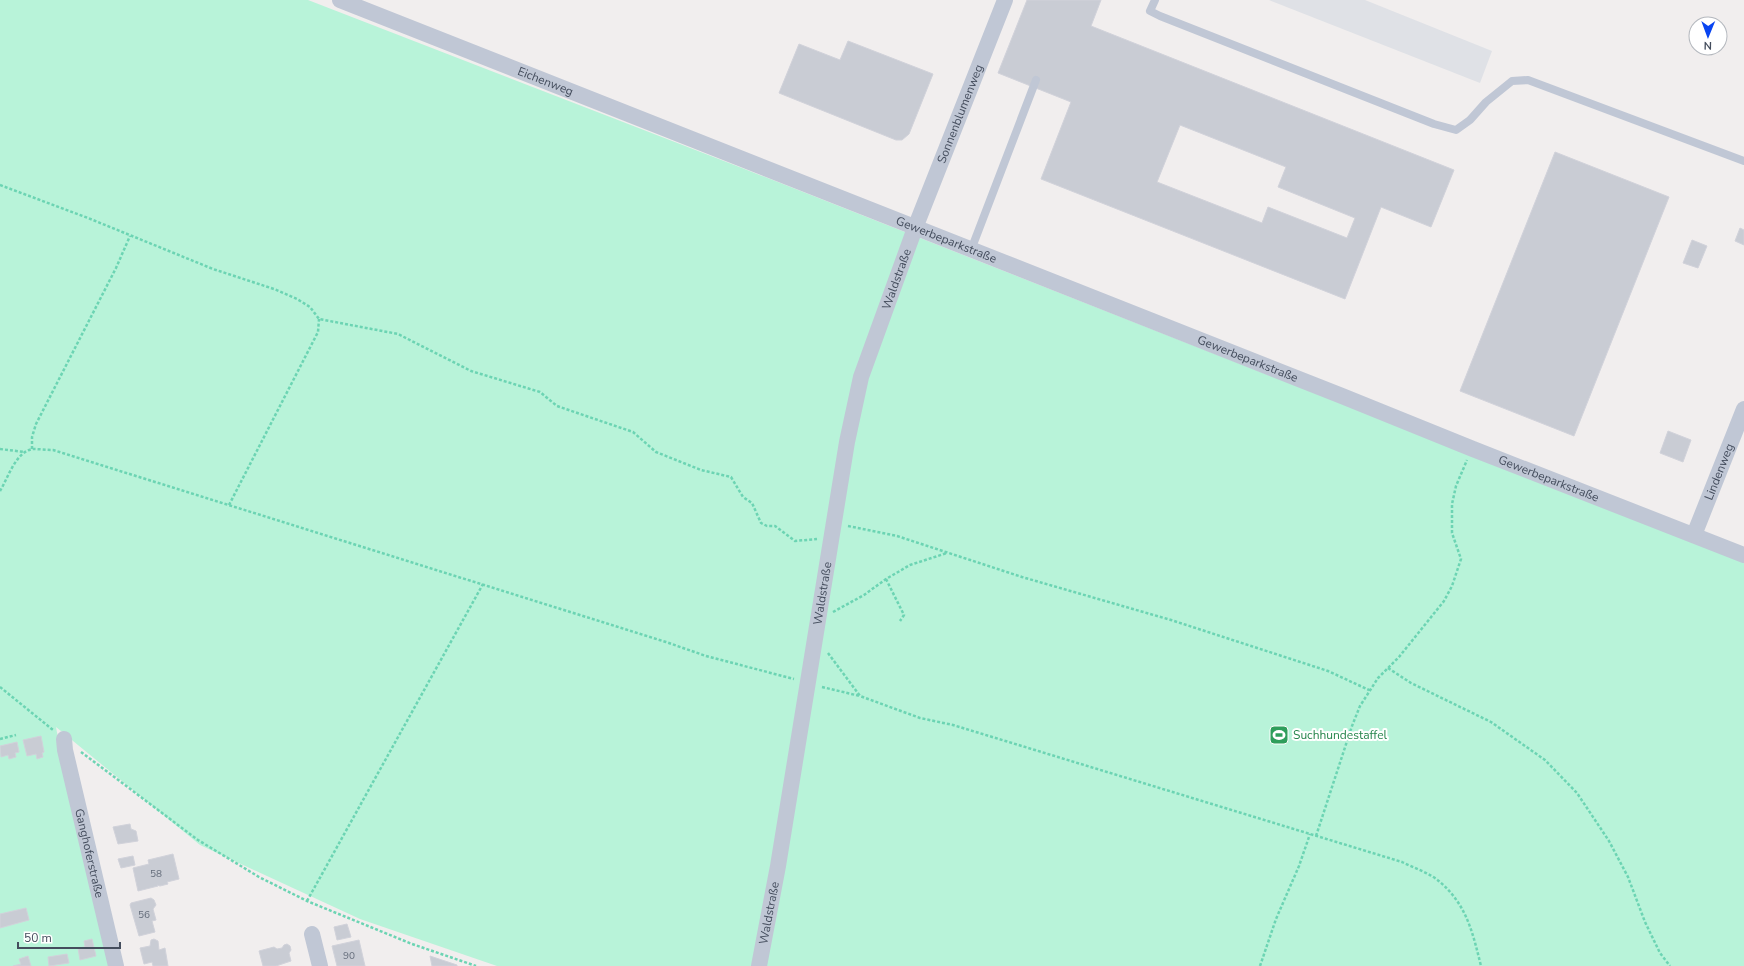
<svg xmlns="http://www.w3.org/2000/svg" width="1744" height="966" font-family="'Nunito Sans',sans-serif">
  <rect width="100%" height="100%" fill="#f1eeee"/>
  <path fill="#dfe1e6" d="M 1269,0 L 1365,0 L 1492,51 L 1480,83 Z"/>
  <path fill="#b8f3d9" d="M 0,0 L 308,0 L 742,168 L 1744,562 L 1744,966 L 497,966 L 360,919 L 200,845 L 56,727 L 64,770 L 110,966 L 0,966 Z"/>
  <path fill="#c9ccd4" stroke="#d1d2da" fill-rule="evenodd" d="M 1027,0 L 1101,0 L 1091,26 L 1454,170 L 1431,227 L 1381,207 L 1345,299 L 1041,179 L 1071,102 L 998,73 ZM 1180,125 L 1286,167 L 1278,187 L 1355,218 L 1347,238 L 1268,207 L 1262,223 L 1157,182 Z
    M 848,41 L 933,74 L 909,134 L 902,140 L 896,140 L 779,93 L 799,44 L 840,60 Z
    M 1555,152 L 1669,197 L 1574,436 L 1460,391 Z
    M 1740,228 L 1744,230 L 1744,245 L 1735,241 Z
    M 1692,240 L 1707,246 L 1698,268 L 1683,263 Z
    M 1668,431 L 1691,440 L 1683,462 L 1660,453 Z
    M 41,736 L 44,752 L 42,753 L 43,757 L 37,759 L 36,754 L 27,756 L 23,740 Z
    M 17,742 L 19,752 L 15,753 L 16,757 L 9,759 L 8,755 L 1,757 L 0,746 Z
    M 130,824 L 131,829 L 136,831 L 138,841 L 118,844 L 113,827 Z
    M 173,854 L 179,879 L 167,882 L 168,884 L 160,886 L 157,885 L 158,886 L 138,891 L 133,868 L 149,864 L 148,860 Z
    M 133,856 L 135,865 L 121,868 L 118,859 Z
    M 151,898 L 154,900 L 156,905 L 153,909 L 156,920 L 152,921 L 155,932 L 139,936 L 130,905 L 131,903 Z
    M 26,908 L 29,920 L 0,928 L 0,914 Z
    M 347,924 L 351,937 L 337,940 L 334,927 Z
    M 92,939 L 96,956 L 80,960 L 78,948 L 85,947 L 84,941 Z
    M 154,939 L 158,941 L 159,950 L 165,948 L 168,966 L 153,966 L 152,962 L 144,964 L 140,948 L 150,946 L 151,940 Z
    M 359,940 L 365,966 L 337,966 L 332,946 Z
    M 287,944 L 290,946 L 291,950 L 289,953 L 291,961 L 276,966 L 263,966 L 259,951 L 274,947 L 277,949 L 282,948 L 284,945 Z
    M 67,954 L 69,963 L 49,966 L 48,957 Z
    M 28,956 L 31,966 L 13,966 L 21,964 L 19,959 Z
    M 430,956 L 457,965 L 457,966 L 432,966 Z"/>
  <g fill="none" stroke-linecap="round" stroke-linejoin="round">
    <path stroke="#6cd4b3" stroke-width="2.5" stroke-dasharray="3 2" stroke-linecap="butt" d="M 0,185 L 88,218 L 213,269 L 274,289 L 297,299 L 310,307 L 319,319 L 398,334 L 471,371 L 540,392 L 557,406 L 633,432 L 656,452 L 701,470 L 731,477 L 743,497 L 752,503 L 761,523 L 767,526 L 775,526 L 795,541 L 817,539
      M 0,449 L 24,452
      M 32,449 L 32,437 L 36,424 L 116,268 L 130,236
      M 0,491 C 8,478 16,451 33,449 C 39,449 46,450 53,450 L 666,642 L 706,656 L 794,679
      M 229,505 L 318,332 L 319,319
      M 848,526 L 897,536 L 1022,577 L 1171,620 L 1328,671 L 1369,690
      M 886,579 L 904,615 L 900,621
      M 833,612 L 864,595 L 886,579 L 910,565 L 947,553
      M 828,653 L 860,696 L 920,718 L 953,725 L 1402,862 C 1414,868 1430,873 1440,882 C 1467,905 1473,934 1481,966
      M 1388,668 L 1411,683 L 1491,722 L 1545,760 L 1577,793 L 1609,841 L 1628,877 L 1645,922 L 1660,953 L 1670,966
      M 0,687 L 53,730
      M 822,687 L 860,696
      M 0,739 L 16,735
      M 81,752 L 198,840 L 259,877 L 307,901 L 412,944 L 476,966
      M 1316,836 L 1352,726 L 1360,706 L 1378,678 L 1399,657 L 1444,601 L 1452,586 L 1461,559 L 1452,533 L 1452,504 L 1456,486 L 1467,460
      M 307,901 L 483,584
      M 1260,966 L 1276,919 L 1299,866 L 1310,834"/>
    <path stroke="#c0c7d5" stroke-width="8" d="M 1155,0 L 1150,11 L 1160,16 L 1434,124 L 1456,130 L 1470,120 L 1486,102 L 1512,81 L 1528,80 L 1744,161
      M 971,250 L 1036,80"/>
    <g stroke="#c0c7d5" stroke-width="16">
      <path id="s1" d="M 340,0 L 1342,396 L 1473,449 L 1744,555"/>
      <path id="s2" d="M 1694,535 L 1744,409"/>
      <path id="s3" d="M 64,739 L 65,750 L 116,966"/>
      <path d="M 312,934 L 320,966"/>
      <path id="s4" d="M 759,966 L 778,866 L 847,442 L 861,377 L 915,228 L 1005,0"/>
    </g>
  </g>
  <defs>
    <g id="stadium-square" transform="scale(1)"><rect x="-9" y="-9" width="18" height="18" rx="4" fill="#2e9e5b" stroke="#fff"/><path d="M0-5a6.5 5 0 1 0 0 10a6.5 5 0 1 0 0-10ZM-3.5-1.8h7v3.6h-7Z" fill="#fff"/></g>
  </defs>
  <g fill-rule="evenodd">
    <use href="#stadium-square" x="1279" y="735"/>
  </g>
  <g text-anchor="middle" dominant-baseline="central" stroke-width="4" stroke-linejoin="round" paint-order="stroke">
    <g font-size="10" fill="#656d7b">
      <text x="156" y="874">58</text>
      <text x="144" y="915">56</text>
      <text x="349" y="956">90</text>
    </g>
    <g font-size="12" fill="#444d5d" stroke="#fff">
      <text stroke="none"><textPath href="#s1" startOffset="221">Eichenweg</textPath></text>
      <text stroke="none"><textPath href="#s4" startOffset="879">Sonnenblumenweg</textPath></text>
      <text stroke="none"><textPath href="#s1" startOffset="652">Gewerbeparkstraße</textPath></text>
      <text stroke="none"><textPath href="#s4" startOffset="702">Waldstraße</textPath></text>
      <text stroke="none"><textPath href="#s1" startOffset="976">Gewerbeparkstraße</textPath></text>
      <text stroke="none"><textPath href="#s2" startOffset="68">Lindenweg</textPath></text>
      <text stroke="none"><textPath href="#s1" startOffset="1300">Gewerbeparkstraße</textPath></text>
      <text stroke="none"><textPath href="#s4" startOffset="378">Waldstraße</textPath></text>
      <text stroke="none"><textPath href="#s3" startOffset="117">Ganghoferstraße</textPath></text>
      <text stroke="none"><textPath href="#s4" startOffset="54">Waldstraße</textPath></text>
    </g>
    <g font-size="12" fill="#27864d" stroke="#fff" text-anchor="start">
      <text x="1293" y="735">Suchhundestaffel</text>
    </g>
  </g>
  <g transform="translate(1708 36) rotate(181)"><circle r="19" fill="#ffffff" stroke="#b4b8be"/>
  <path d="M0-3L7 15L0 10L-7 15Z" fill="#0844f1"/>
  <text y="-6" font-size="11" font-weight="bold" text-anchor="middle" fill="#444d5d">N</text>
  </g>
  <path d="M18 942v6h102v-6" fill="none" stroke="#444d5d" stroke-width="2"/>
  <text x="24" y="942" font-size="12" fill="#444d5d" stroke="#ffffff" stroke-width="3" paint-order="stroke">50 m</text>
</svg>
